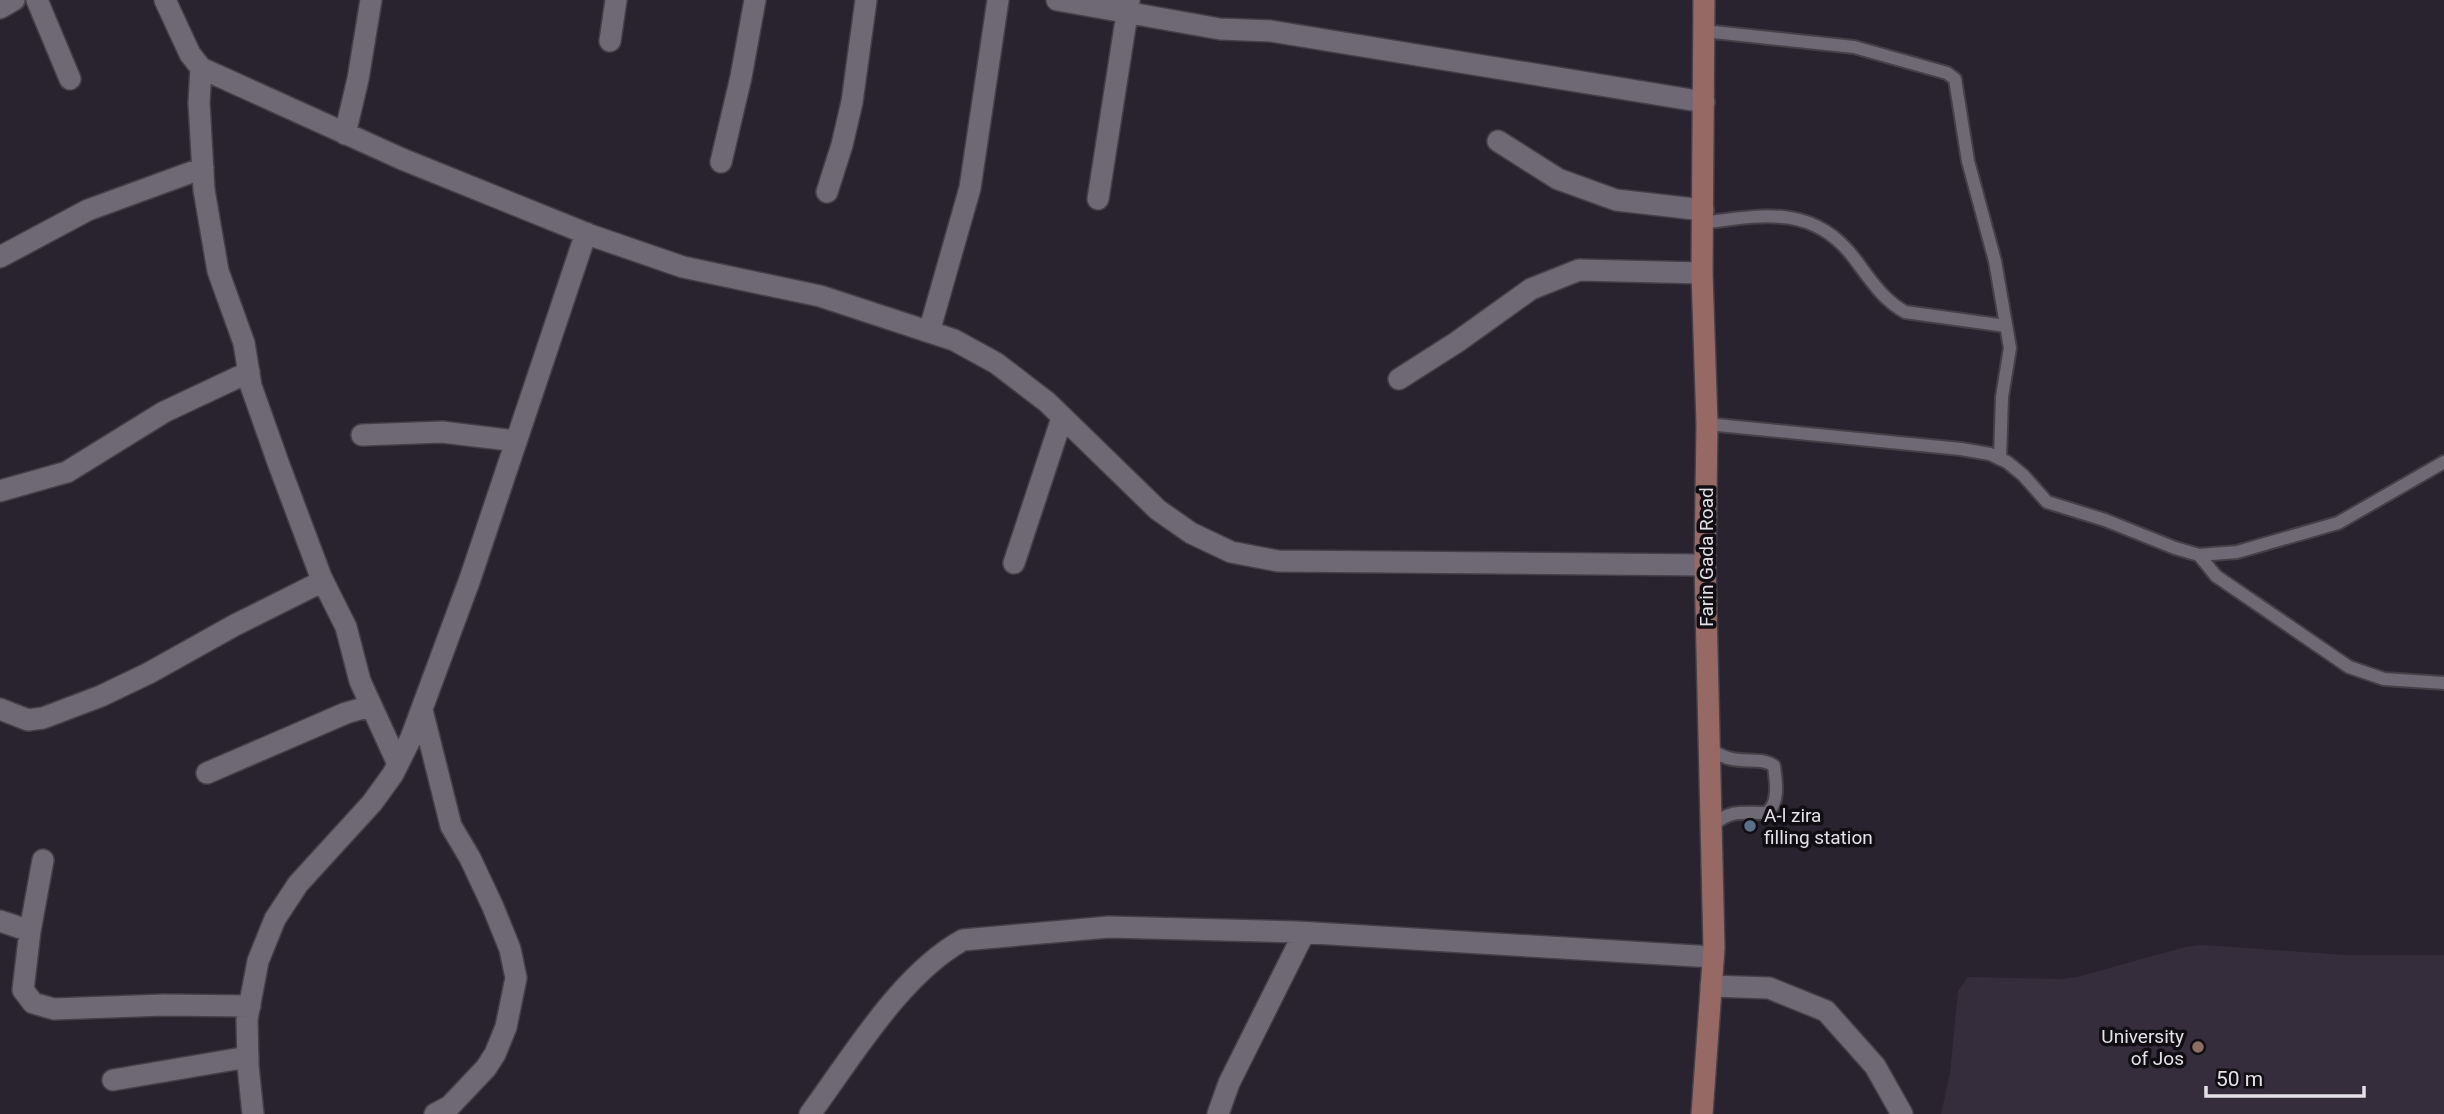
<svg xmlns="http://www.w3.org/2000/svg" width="2444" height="1114" font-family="Roboto,sans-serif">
  <rect width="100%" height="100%" fill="#28232e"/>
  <path fill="#352d3c" d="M 2204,945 L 2344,955 L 2444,955 L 2444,1114 L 1941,1114 L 1950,1073 L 1958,991 L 1968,977 L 2063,979 L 2081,976 L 2185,947 Z"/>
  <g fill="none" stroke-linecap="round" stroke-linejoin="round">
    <g stroke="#434048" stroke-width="16">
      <path id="lane" d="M 1704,31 L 1854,47 L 1947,73 L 1955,79 L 1968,161 L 1995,261 L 2010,348 L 2002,397 L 2000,459
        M 1702,223 C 1762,215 1813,204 1854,258 C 1870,279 1882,299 1905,312 L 2006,326
        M 1707,424 L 1961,449 L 1990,454 L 2007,462 L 2023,475 L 2047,502 L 2105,520 L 2175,548 L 2199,555 L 2237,552 L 2338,523 L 2444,462
        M 2199,555 L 2216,576 L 2349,667 L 2384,679 L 2444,683
        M 1710,748 C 1734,769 1759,754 1774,766 C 1776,781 1780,804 1766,813 C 1743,813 1730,809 1712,826"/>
    </g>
    <g stroke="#434048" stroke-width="24">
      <path id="street" d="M 37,0 L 70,79
        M 165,0 L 190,54 L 201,68 L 402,159 L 590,235 L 683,267 L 820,296 L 954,340 L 996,363 L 1047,402 L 1158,510 L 1191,533 L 1231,552 L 1278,561 L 1705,565
        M 1057,0 L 1220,29 L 1271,31 L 1704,102
        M 0,8 L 14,0
        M 610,41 L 616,0
        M 201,68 L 199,103 L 204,190 L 218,271 L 244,343 L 251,386 L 279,465 L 321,577 L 346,627 L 360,681 L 398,764
        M 345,134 L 358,79 L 371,0
        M 1498,141 L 1558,179 L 1616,200 L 1703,210
        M 721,162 L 741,77 L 755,0
        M 827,192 L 842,145 L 852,102 L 866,0
        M 1098,199 L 1129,1
        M 0,257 L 88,210 L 203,168
        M 929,332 L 970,188 L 998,0
        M 1399,379 L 1457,342 L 1531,289 L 1579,270 L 1702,273
        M 362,435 L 442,432 L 516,441
        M 0,491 L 67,472 L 164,412 L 249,372
        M 1014,563 L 1062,418
        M 0,709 L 28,720 L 43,718 L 101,696 L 149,673 L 235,625 L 323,581
        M 422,710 L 451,826 L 470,858 L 493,907 L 510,949 L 516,978 L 506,1027 L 495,1054 L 486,1068 L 450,1106 L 435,1114
        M 207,773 L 346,713 L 371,706
        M 43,860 L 30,931 L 23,990 L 33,1003 L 54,1009 L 164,1005 L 250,1006
        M 0,921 L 30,931
        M 1711,986 L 1769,988 L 1826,1011 L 1875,1066 L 1902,1114
        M 113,1080 L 248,1057
        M 253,1114 L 248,1066 L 247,1019 L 258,961 L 275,919 L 298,884 L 372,803 L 393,774 L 411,738 L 470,579 L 586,233
        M 810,1114 C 852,1057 901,974 963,940 L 1109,927 L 1297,932 L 1713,957
        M 1218,1114 L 1229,1083 L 1304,933"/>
    </g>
    <g stroke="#434048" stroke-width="24">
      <path id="secondary" d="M 1702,1114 L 1714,948 L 1705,565 L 1707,424 L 1702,273 L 1704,0"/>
    </g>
    <use href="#lane" stroke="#6e6975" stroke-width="12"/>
    <use href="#street" stroke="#6e6975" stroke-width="21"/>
    <use href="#secondary" stroke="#966965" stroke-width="21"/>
  </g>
  <circle fill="#5c6f8a" stroke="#100e12" stroke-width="2.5" cx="1750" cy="826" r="7"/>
  <circle fill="#8d6e63" stroke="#100e12" stroke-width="2.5" cx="2198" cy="1047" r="7"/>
  <g text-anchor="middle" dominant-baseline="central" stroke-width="7" stroke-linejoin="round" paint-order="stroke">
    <g font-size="19" fill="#e3e0e7" stroke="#100e12">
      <text transform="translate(1706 557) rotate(-90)">Farin Gada Road</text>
    </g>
    <g font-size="19" fill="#e3e0e7" stroke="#100e12" text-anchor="start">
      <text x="1764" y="815">A-l zira<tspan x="1764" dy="22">filling station</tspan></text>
      <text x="2184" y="1036" text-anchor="end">University<tspan x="2184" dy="22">of Jos</tspan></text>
    </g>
  </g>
  <path d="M2206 1086v10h158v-10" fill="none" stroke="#e3e0e7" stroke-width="3.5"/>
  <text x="2216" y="1086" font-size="21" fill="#e3e0e7" stroke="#100e12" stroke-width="5" paint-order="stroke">50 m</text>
</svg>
